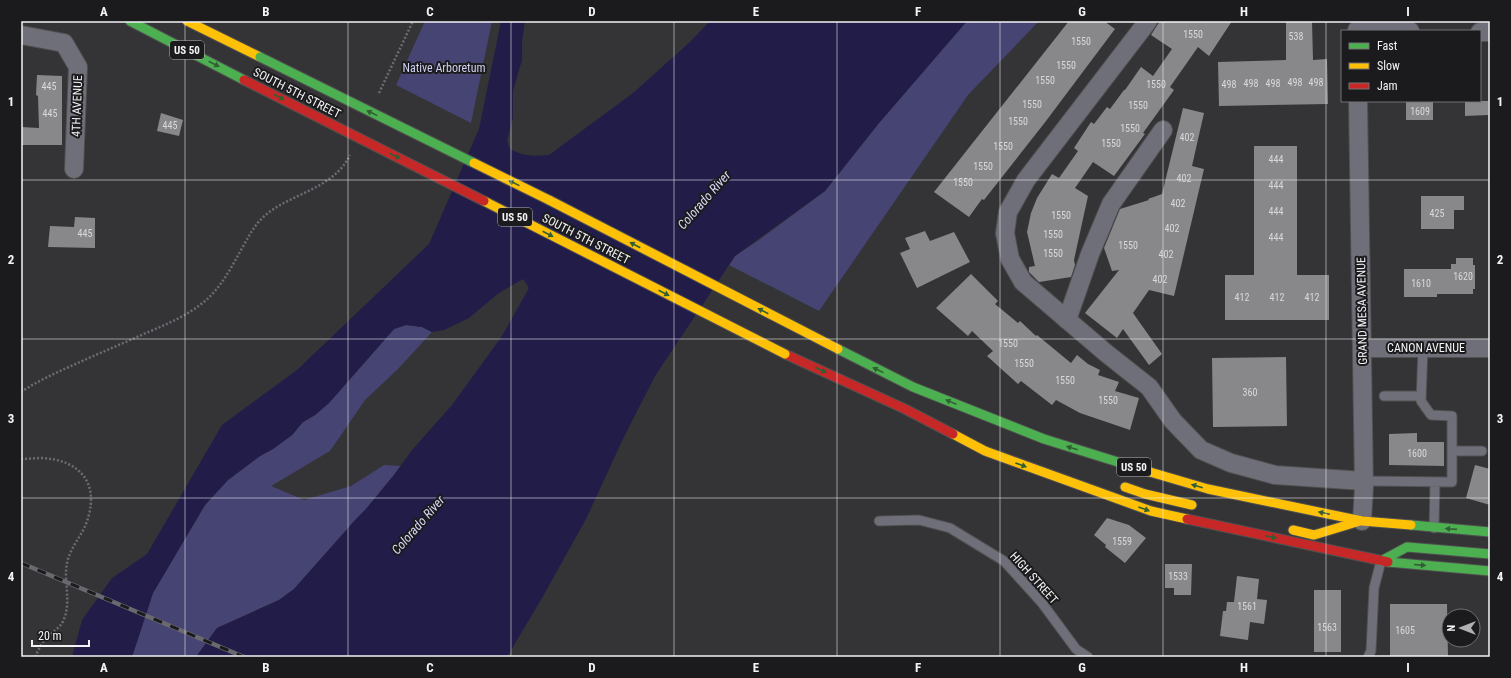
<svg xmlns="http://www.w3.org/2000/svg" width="1511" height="678" font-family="'Roboto Condensed',sans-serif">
  <rect width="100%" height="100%" fill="#343437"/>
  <path fill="#464472" d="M 425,21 L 492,21 L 471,123 L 396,85 Z
    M 967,21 L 1039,21 L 968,95 L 819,311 L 729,265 L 735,256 L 759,240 L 825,191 L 879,123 Z
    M 406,325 L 422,327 L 432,332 L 398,369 L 365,400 L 330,451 L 271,486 L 304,500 L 351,486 L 384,465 L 401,466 L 366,509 L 357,518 L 294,589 L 279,600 L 217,628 L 196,657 L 132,657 L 153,593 L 205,505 L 228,480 L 260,456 L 273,449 L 292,435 L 303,422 L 315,415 L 329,403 L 394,329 Z"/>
  <path fill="#221c48" d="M 501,21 L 525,21 L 522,42 L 522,60 L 513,91 L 513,118 L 507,141 L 510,149 C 526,157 532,156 549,155 L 633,93 L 690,42 L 710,21 L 967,21 L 879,123 L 825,191 L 735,256 L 655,376 L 622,441 L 586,519 L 542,598 L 507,657 L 196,657 L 217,628 L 279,600 L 294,589 L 357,518 L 366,509 L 394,475 L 412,450 L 452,405 L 502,336 L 529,288 L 523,279 L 499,293 L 469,318 L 444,330 L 432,332 L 422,327 L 406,325 L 394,329 L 329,403 L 315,415 L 303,422 L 292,435 L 273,449 L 260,456 L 228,480 L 205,505 L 153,593 L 132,657 L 72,657 L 82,620 L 112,578 L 147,554 L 222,425 L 297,370 L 429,244 L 479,129 Z"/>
  <path fill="#88888a" d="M 1069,21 L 1104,21 L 1115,29 L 1046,121 L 984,200 L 982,199 L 969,217 L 934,192 Z
    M 1160,21 L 1232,21 L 1209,56 L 1198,47 L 1170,87 L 1174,90 L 1143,133 L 1145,134 L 1114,176 L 1093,162 L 1075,188 L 1088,196 L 1074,260 L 1075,265 L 1071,277 L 1039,282 L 1029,272 L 1029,267 L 1035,266 L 1027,232 L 1031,213 L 1037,198 L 1052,174 L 1059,178 L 1078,151 L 1074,148 L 1091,122 L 1094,124 L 1107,107 L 1110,109 L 1124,90 L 1125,90 L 1141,67 L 1153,76 L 1172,49 L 1151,35 Z
    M 1286,21 L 1312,21 L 1313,60 L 1327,59 L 1328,104 L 1219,106 L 1218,62 L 1286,60 Z
    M 37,75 L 62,76 L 62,145 L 21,145 L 21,127 L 39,128 L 38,96 L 36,95 Z
    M 1406,101 L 1433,101 L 1433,120 L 1406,120 Z
    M 1465,101 L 1488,101 L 1488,115 L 1465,116 Z
    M 1183,108 L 1204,113 L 1192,166 L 1204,169 L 1174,296 L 1149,290 L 1133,313 L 1162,354 L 1149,365 L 1123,329 L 1117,338 L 1085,313 L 1119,270 L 1112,271 L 1104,248 L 1120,209 L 1149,200 L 1148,199 L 1162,194 Z
    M 161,113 L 183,120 L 179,136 L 157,131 Z
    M 1254,146 L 1297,146 L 1297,275 L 1329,275 L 1329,320 L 1225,320 L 1225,275 L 1254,275 Z
    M 1421,196 L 1464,196 L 1464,210 L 1454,210 L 1454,229 L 1421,229 Z
    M 75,217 L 95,218 L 95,248 L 48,247 L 50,226 L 74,227 Z
    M 925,231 L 930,241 L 954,232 L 970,262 L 917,288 L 900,253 L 910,249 L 905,238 Z
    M 1456,258 L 1473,258 L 1473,265 L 1475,265 L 1475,289 L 1473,289 L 1473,294 L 1437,294 L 1437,297 L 1404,297 L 1404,269 L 1451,269 L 1451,264 L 1456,264 Z
    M 971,274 L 998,301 L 995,304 L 1018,323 L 1020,321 L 1036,336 L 1037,335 L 1071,363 L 1077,355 L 1088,364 L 1100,370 L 1098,375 L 1119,382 L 1115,391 L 1139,398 L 1130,430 L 1080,413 L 1056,400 L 1052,405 L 1021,381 L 1018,384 L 987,356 L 993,351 L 972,331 L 968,336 L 936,308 Z
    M 1286,357 L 1287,426 L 1213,427 L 1212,358 Z
    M 1417,433 L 1417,442 L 1444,442 L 1444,466 L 1389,465 L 1389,434 Z
    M 1475,465 L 1490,469 L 1490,505 L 1466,498 Z
    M 1107,518 L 1129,525 L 1146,538 L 1125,563 L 1105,547 L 1106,545 L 1094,535 Z
    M 1165,564 L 1192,564 L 1191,595 L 1174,595 L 1174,588 L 1165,588 Z
    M 1237,576 L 1259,579 L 1257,599 L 1267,600 L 1264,624 L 1250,622 L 1248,640 L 1220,636 L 1223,611 L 1226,611 L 1227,602 L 1234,602 Z
    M 1314,590 L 1341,590 L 1341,652 L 1314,652 Z
    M 1390,604 L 1447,604 L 1448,657 L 1390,657 Z"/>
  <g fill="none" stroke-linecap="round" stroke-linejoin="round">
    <g stroke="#505051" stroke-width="11">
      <path id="lane" d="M 1384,396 L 1421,396
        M 1452,451 L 1482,451
        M 1364,481 L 1452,482 L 1452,416 L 1431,415 L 1421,401 L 1423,348
        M 879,521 L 919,520 L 950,528 L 1004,561 L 1042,603 L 1076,649 L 1088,657
        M 1434,528 L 1435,482
        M 1368,657 L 1371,651 L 1374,588 L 1381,561"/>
    </g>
    <g stroke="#505051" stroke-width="20">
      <path id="street" d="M 1148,21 L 1026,180 L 1008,212 L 1005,233 L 1010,259 L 1023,282 L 1106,353 L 1149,387 L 1173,421 L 1201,450 L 1231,463 L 1275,475 L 1364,481
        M 1357,30 L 1410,31
        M 1480,32 L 1490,32
        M 21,35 L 64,43 L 78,67 L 74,169
        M 1358,101 L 1364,487 L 1362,521
        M 1067,320 L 1090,254 L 1111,204 L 1163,130
        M 1362,348 L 1490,348"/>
    </g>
    <g stroke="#505051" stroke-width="11">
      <path id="fast" d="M 130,21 L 244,80
        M 838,349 L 913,387 L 1044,439 L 1150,472
        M 1411,525 L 1490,532
        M 1381,561 L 1407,547 L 1490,554
        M 1388,562 L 1490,571"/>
    </g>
    <g stroke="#505051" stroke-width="11">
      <path id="slow" d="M 187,21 L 260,57
        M 549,200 L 838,349
        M 953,434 L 985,451 L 1151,511 L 1187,519
        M 1150,472 L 1208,489 L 1362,521 L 1411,525
        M 1125,487 L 1145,494 L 1192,505
        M 1293,530 L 1314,535 L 1360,521"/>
    </g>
    <g stroke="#505051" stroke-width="11">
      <path id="jam" d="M 785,354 L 905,409 L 953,434
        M 1187,519 L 1388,562"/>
    </g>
    <path stroke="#6b6b73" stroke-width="2.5" stroke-dasharray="2 2" stroke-linecap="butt" d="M 379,93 L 413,21
      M 21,392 C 39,380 60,371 80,362 C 102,352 124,343 146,333 C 165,325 184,317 200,305 C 219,291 230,270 241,250 C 249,236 255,223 268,213 C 294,193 334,188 350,155
      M 21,459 C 28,459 35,458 42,458 C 79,460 99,482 88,518 C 84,533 72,545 68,559 C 62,579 72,599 64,619 C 61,628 51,632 46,639 C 41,644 38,651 35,657"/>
    <use href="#lane" stroke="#6f6f7a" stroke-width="9"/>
    <use href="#street" stroke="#6f6f7a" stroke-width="18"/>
    <use href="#fast" stroke="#4caf50" stroke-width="9"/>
    <use href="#slow" stroke="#ffc107" stroke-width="9"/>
    <use href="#jam" stroke="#c62828" stroke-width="9"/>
    <g stroke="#696970" stroke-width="4.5">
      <path id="rail" d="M 21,563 L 244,657"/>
    </g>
    <use href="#rail" stroke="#1b1b1d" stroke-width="3" stroke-dasharray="9" stroke-linecap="butt"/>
    <g stroke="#505051" stroke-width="11" stroke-linecap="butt">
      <path id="fast-bridge" d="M 260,57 L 474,163"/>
    </g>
    <g stroke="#505051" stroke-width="11" stroke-linecap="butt">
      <path id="slow-bridge" d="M 474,163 L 549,200
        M 484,201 L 785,354"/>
    </g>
    <g stroke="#505051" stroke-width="11" stroke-linecap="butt">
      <path id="jam-bridge" d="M 244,80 L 484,201"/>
    </g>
    <use href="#fast-bridge" stroke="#4caf50" stroke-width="9"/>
    <use href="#slow-bridge" stroke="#ffc107" stroke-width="9"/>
    <use href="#jam-bridge" stroke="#c62828" stroke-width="9"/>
  </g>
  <defs><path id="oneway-solid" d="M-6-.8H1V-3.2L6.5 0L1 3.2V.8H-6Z"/></defs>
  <g fill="#315e34">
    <use href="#oneway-solid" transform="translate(214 64) rotate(27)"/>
    <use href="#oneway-solid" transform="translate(279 97) rotate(27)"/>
    <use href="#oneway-solid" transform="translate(372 113) rotate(-154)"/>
    <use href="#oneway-solid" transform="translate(395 156) rotate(27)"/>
    <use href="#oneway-solid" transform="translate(514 183) rotate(-154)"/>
    <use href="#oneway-solid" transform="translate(548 234) rotate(27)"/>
    <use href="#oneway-solid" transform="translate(635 245) rotate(-152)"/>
    <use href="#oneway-solid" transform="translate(664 293) rotate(27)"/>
    <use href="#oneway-solid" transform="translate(763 311) rotate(-152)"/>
    <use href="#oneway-solid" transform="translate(821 370) rotate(25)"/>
    <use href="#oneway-solid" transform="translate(878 370) rotate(-154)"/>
    <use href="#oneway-solid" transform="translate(951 402) rotate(-158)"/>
    <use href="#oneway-solid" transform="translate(1072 448) rotate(-162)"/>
    <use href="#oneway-solid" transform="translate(1021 465) rotate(20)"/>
    <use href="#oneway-solid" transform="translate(1197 486) rotate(-164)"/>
    <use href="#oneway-solid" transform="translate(1144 509) rotate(20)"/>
    <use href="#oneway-solid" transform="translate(1324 513) rotate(-168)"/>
    <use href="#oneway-solid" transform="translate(1451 529) rotate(-176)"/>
    <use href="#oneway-solid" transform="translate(1271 537) rotate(12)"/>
    <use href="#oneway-solid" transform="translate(1420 565) rotate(5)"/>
  </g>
  <path fill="none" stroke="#f4f4f7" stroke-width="1" stroke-opacity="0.55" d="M 185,21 L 185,657M 348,21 L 348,657M 511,21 L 511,657M 674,21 L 674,657M 837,21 L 837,657M 1000,21 L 1000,657M 1163,21 L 1163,657M 1326,21 L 1326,657M 21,180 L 1490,180M 21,339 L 1490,339M 21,498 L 1490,498"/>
  <g text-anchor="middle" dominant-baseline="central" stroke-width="4" stroke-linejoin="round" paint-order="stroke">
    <g font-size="10" fill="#d9d9dc">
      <text x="1193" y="34">1550</text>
      <text x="1296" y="36">538</text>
      <text x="1081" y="41">1550</text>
      <text x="1066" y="65">1550</text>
      <text x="1045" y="80">1550</text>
      <text x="1295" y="82">498</text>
      <text x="1316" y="82">498</text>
      <text x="1251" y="83">498</text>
      <text x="1273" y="83">498</text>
      <text x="1156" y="84">1550</text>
      <text x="1229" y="84">498</text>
      <text x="49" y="86">445</text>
      <text x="1032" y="104">1550</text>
      <text x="1138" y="105">1550</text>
      <text x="1420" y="111">1609</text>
      <text x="50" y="113">445</text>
      <text x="1018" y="121">1550</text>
      <text x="170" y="125">445</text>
      <text x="1130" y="128">1550</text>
      <text x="1187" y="137">402</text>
      <text x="1111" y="143">1550</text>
      <text x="1003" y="146">1550</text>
      <text x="1276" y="159">444</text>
      <text x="983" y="166">1550</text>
      <text x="1184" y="178">402</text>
      <text x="963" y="182">1550</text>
      <text x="1276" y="185">444</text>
      <text x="1178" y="203">402</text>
      <text x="1276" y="211">444</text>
      <text x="1437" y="213">425</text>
      <text x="1061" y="215">1550</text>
      <text x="1172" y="228">402</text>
      <text x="85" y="233">445</text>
      <text x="1053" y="234">1550</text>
      <text x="1276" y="237">444</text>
      <text x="1128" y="245">1550</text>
      <text x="1053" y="253">1550</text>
      <text x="1166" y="254">402</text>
      <text x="1463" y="276">1620</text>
      <text x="1160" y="279">402</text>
      <text x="1421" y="283">1610</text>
      <text x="1242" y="297">412</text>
      <text x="1277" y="297">412</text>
      <text x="1312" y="297">412</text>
      <text x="1008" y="343">1550</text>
      <text x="1024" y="363">1550</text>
      <text x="1065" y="380">1550</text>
      <text x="1250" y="392">360</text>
      <text x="1108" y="400">1550</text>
      <text x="1417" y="453">1600</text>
      <text x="1122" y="541">1559</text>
      <text x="1178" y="576">1533</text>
      <text x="1247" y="606">1561</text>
      <text x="1327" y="627">1563</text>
      <text x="1405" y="630">1605</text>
    </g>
    <g fill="#1b1b1d" stroke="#b3b3b6" stroke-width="1">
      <rect x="170" y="41" width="34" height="18" rx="3"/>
      <rect x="498" y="208" width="34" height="18" rx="3"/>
      <rect x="1117" y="458" width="34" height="18" rx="3"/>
    </g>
    <g font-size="11" font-weight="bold" fill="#f4f4f7">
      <text x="187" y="50">US 50</text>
      <text x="515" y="217">US 50</text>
      <text x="1134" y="467">US 50</text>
    </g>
    <g font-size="12" fill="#d0d2f3" stroke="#1b1b1d">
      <text x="444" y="68">Native Arboretum</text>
    </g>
    <g font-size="12" fill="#f4f4f7" stroke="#1b1b1d">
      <text transform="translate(297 93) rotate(27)">SOUTH 5TH STREET</text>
      <text transform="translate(77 106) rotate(-88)">4TH AVENUE</text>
      <text transform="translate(586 239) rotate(27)">SOUTH 5TH STREET</text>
      <text transform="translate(1362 311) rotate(-91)">GRAND MESA AVENUE</text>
      <text x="1426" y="348">CANON AVENUE</text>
      <text transform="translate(1034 578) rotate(48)">HIGH STREET</text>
    </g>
    <g font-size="13" font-style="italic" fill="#d7d8fa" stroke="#1b1b1d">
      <text transform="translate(704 200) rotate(-49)">Colorado River</text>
      <text transform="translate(418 525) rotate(-49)">Colorado River</text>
    </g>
  </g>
  <rect width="1511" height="678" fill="none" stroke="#1b1b1d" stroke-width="44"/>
  <rect x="1341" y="30" width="140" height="72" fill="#1b1b1d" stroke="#727274"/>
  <rect x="1349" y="43" width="20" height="6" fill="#4caf50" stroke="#727274"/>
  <text x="1377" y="50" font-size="12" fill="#f4f4f7">Fast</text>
  <rect x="1349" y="63" width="20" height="6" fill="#ffc107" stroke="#727274"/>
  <text x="1377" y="70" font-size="12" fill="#f4f4f7">Slow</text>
  <rect x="1349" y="83" width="20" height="6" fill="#c62828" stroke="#727274"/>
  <text x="1377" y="90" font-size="12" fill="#f4f4f7">Jam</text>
  <g transform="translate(1461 628) rotate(270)"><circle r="19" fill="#1b1b1d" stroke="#727274"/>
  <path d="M0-3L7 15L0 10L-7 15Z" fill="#b1b1b4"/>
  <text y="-6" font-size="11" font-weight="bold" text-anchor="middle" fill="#f4f4f7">N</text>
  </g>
  <path d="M32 640v6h57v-6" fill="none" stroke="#f4f4f7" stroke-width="2"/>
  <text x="38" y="640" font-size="12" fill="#f4f4f7" stroke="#1b1b1d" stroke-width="3" paint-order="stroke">20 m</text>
  <rect x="22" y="22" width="1467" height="634" fill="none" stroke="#f4f4f7" stroke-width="1.5"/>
  <g font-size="13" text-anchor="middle" font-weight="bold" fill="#f4f4f7">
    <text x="104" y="16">A</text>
    <text x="266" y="16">B</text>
    <text x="430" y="16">C</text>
    <text x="592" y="16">D</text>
    <text x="756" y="16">E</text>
    <text x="918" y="16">F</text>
    <text x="1082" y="16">G</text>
    <text x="1244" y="16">H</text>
    <text x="1408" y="16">I</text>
    <text x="11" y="106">1</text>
    <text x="1500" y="106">1</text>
    <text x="11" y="264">2</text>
    <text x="1500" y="264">2</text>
    <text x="11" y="423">3</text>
    <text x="1500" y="423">3</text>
    <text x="11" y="581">4</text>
    <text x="1500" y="581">4</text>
    <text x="104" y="672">A</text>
    <text x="266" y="672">B</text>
    <text x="430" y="672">C</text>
    <text x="592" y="672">D</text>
    <text x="756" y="672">E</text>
    <text x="918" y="672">F</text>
    <text x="1082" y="672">G</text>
    <text x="1244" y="672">H</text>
    <text x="1408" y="672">I</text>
  </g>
</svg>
